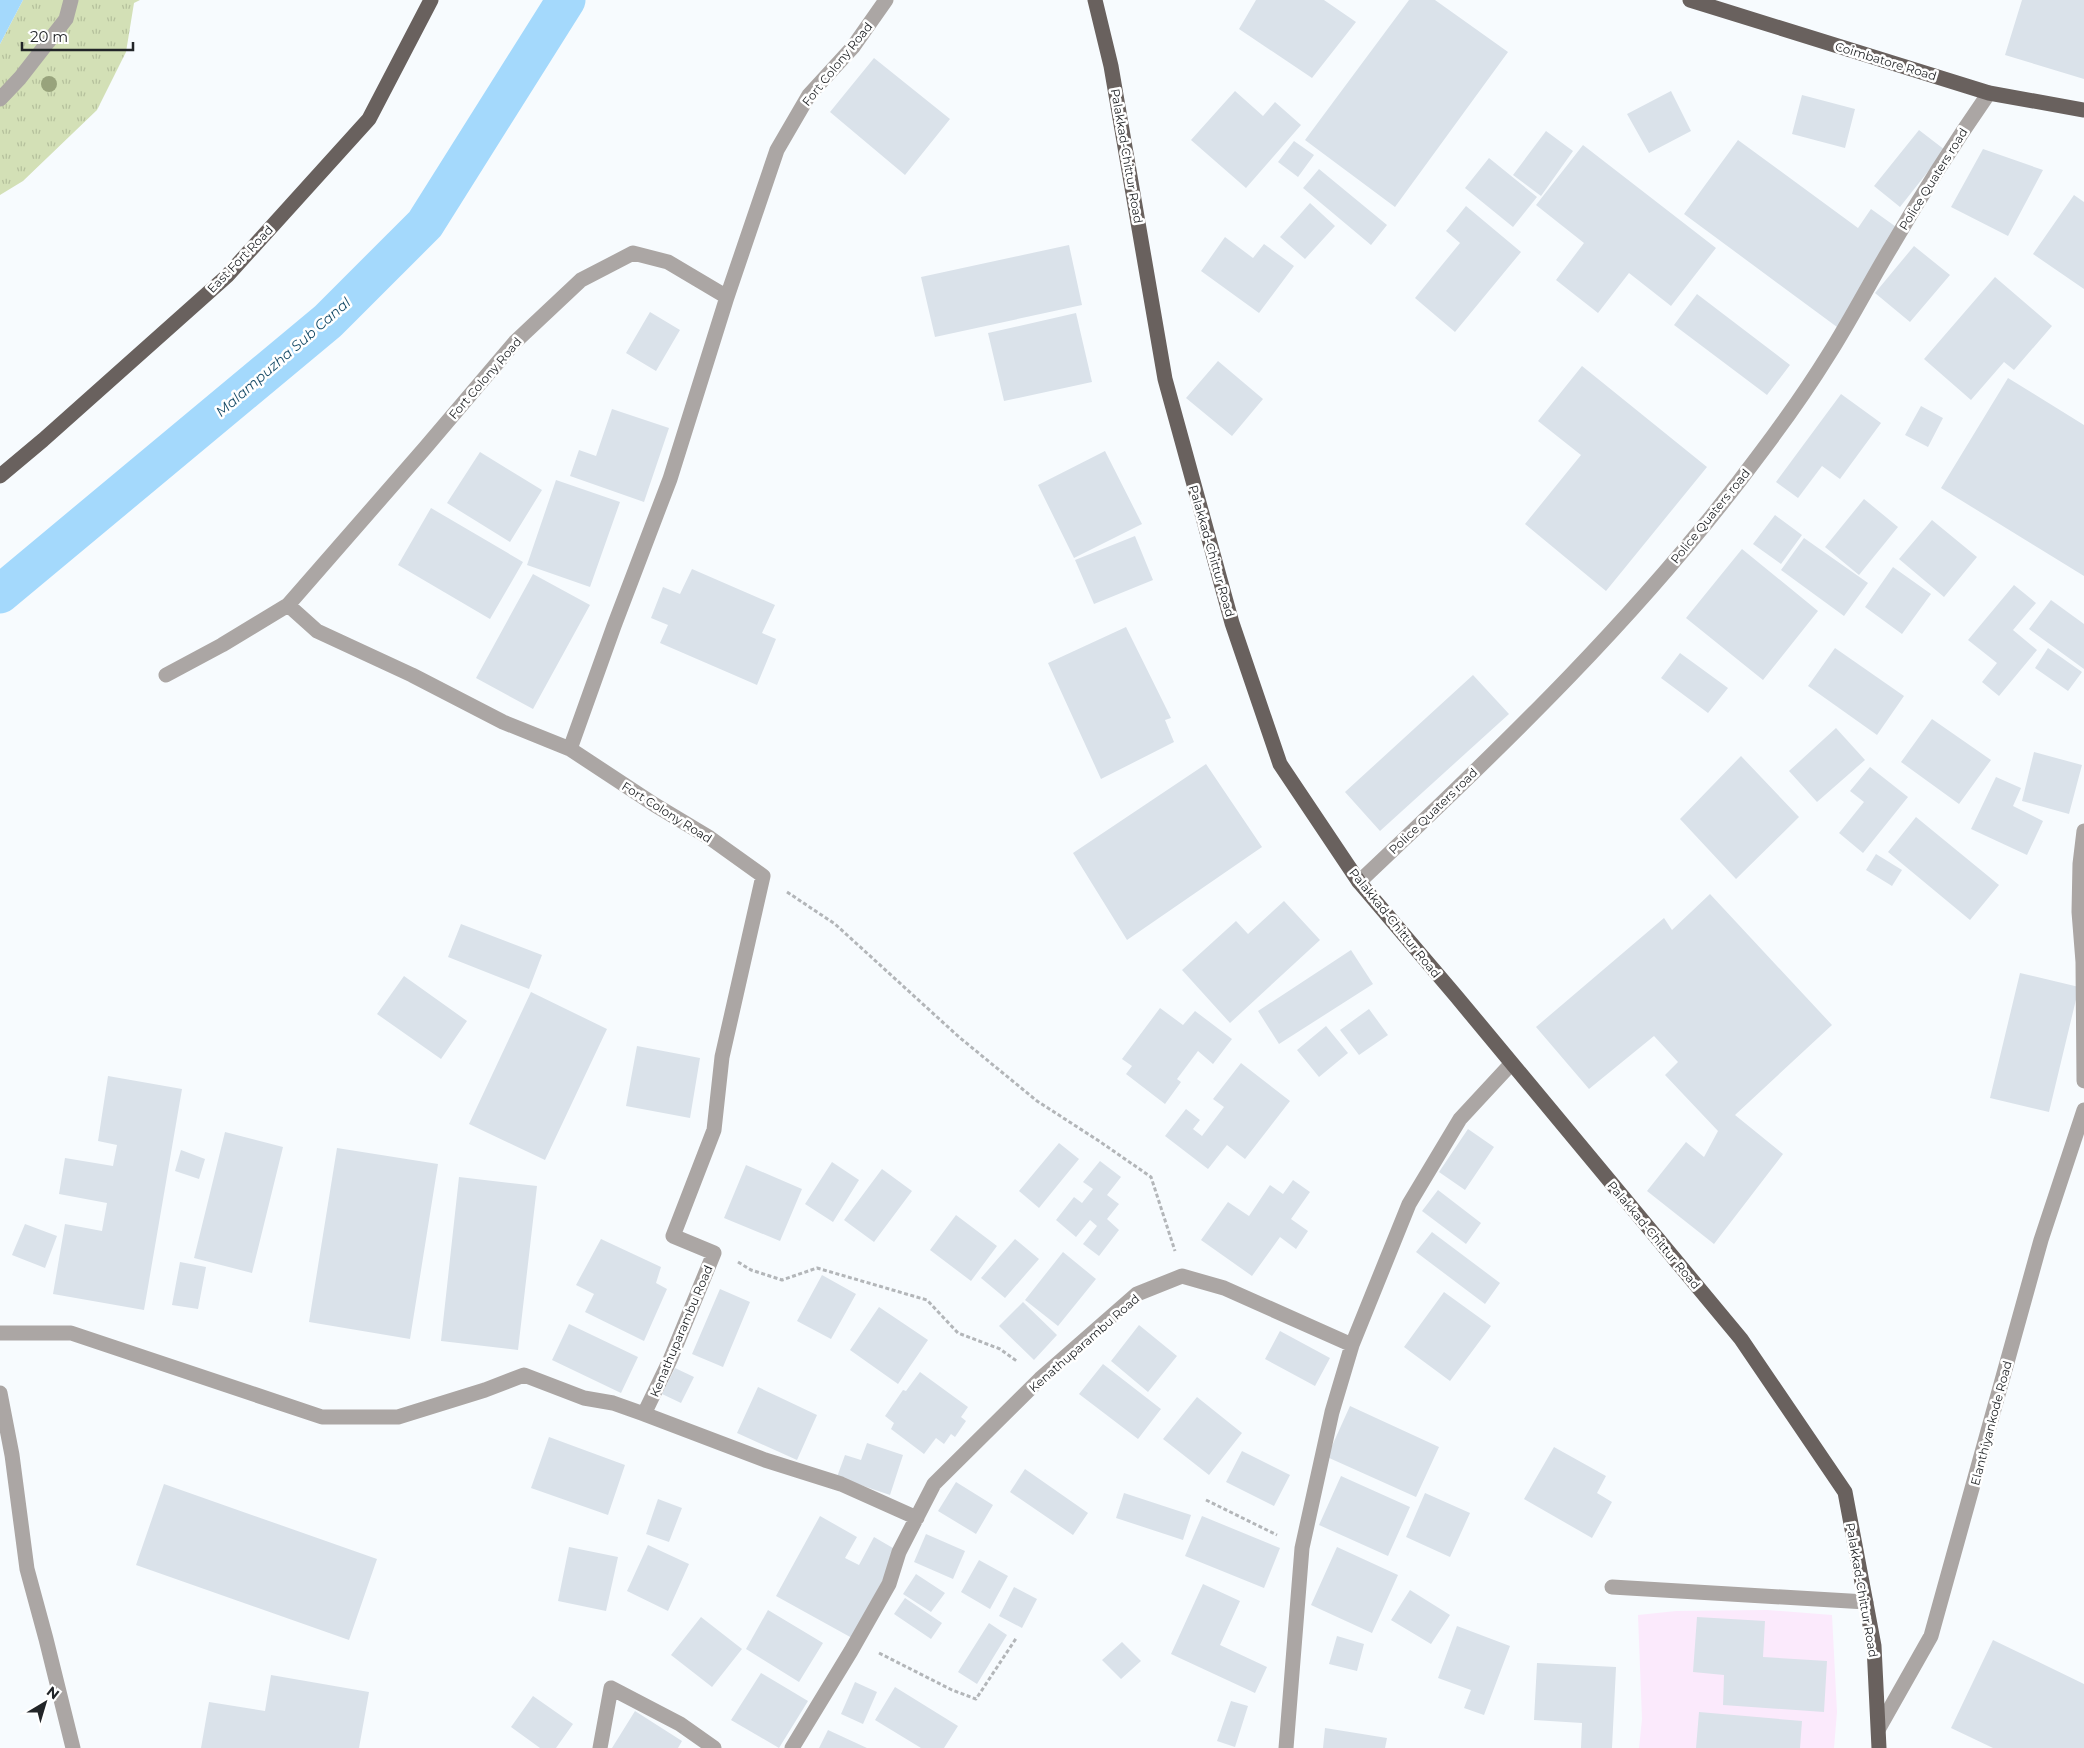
<svg xmlns="http://www.w3.org/2000/svg" width="2084" height="1748" font-family="Montserrat,sans-serif">
  <defs>
    <pattern id="grass-tufts" width="24" height="20" patternUnits="userSpaceOnUse" patternTransform="scale(1.25)"><rect width="24" height="20" fill="#d3e0b6"/><path d="M3 7l-1-3M5 7V3M7 7l1-3M15 17l-1-3M17 17v-4M19 17l1-3" fill="none" stroke="#b5c09c"/></pattern>
  </defs>
  <rect width="100%" height="100%" fill="#f7fbfe"/>
  <path fill="#fbeafc" d="M 1767,1610 L 1832,1615 L 1837,1712 L 1834,1748 L 1639,1748 L 1642,1719 L 1638,1615 L 1676,1611 Z"/>
  <path fill="url(#grass-tufts)" d="M 23,0 L 140,0 L 134,3 L 126,52 L 97,110 L 23,181 L 0,195 L 0,44 Z"/>
  <path fill="#a4d9fc" d="M 0,0 L 23,0 L 0,44 Z"/>
  <g fill="none" stroke-linecap="round" stroke-linejoin="round">
    <path stroke="#a4d9fc" stroke-width="39" d="M 0,594 L 328,321 L 425,224 L 566,0"/>
  </g>
  <path fill="#dae2ea" d="M 1256,0 L 1324,0 L 1356,22 L 1312,78 L 1239,29 Z
    M 1409,0 L 1435,0 L 1508,52 L 1395,207 L 1305,140 Z
    M 2022,0 L 2084,0 L 2084,79 L 2005,55 Z
    M 874,58 L 950,119 L 905,175 L 830,112 Z
    M 1235,91 L 1263,116 L 1275,102 L 1301,125 L 1246,188 L 1191,140 Z
    M 1671,91 L 1691,131 L 1649,153 L 1627,114 Z
    M 1802,95 L 1855,109 L 1845,148 L 1792,134 Z
    M 1919,130 L 1945,150 L 1900,207 L 1874,186 Z
    M 1546,131 L 1573,151 L 1541,196 L 1513,175 Z
    M 1738,140 L 1858,228 L 1871,209 L 1906,234 L 1837,327 L 1684,214 Z
    M 1294,141 L 1314,155 L 1298,177 L 1278,162 Z
    M 1583,145 L 1716,248 L 1671,306 L 1629,273 L 1598,313 L 1556,280 L 1584,243 L 1536,205 Z
    M 1983,149 L 2043,170 L 2008,236 L 1951,207 Z
    M 1489,158 L 1537,197 L 1513,227 L 1465,188 Z
    M 1319,169 L 1387,225 L 1371,245 L 1303,188 Z
    M 2074,195 L 2084,202 L 2084,289 L 2033,254 Z
    M 1310,203 L 1335,226 L 1305,259 L 1280,237 Z
    M 1466,206 L 1521,252 L 1455,332 L 1415,298 L 1460,243 L 1446,231 Z
    M 1225,237 L 1253,258 L 1264,244 L 1294,266 L 1259,313 L 1201,271 Z
    M 1069,245 L 1082,305 L 935,337 L 921,277 Z
    M 1914,246 L 1950,275 L 1910,322 L 1875,293 Z
    M 1995,277 L 2052,326 L 2014,370 L 2004,362 L 1971,400 L 1924,359 Z
    M 1697,294 L 1790,365 L 1767,395 L 1674,325 Z
    M 650,312 L 680,330 L 656,371 L 626,353 Z
    M 1076,313 L 1092,382 L 1004,401 L 988,333 Z
    M 1218,361 L 1263,399 L 1232,436 L 1186,398 Z
    M 1582,366 L 1707,467 L 1606,591 L 1525,524 L 1581,455 L 1538,421 Z
    M 2008,378 L 2084,425 L 2084,576 L 1941,488 Z
    M 1841,394 L 1881,423 L 1840,479 L 1822,466 L 1798,498 L 1776,482 Z
    M 1921,406 L 1943,418 L 1928,447 L 1905,435 Z
    M 612,409 L 669,428 L 644,502 L 570,476 L 579,450 L 596,456 Z
    M 1105,451 L 1142,524 L 1074,558 L 1038,485 Z
    M 480,452 L 542,490 L 510,542 L 447,503 Z
    M 556,480 L 620,502 L 590,587 L 527,565 Z
    M 1864,499 L 1898,527 L 1859,575 L 1825,547 Z
    M 431,508 L 523,562 L 490,619 L 398,565 Z
    M 1775,515 L 1802,535 L 1781,564 L 1753,544 Z
    M 1932,520 L 1977,557 L 1944,597 L 1899,559 Z
    M 1135,536 L 1153,580 L 1094,604 L 1075,560 Z
    M 1804,538 L 1868,583 L 1844,616 L 1781,570 Z
    M 1742,549 L 1818,611 L 1763,680 L 1686,618 Z
    M 1893,567 L 1931,594 L 1902,634 L 1865,607 Z
    M 692,569 L 775,605 L 762,633 L 776,639 L 757,685 L 660,643 L 668,625 L 651,618 L 663,587 L 680,594 Z
    M 533,574 L 590,605 L 533,709 L 476,678 Z
    M 2014,585 L 2036,603 L 2013,630 L 2037,650 L 1999,696 L 1982,682 L 1997,663 L 1968,640 Z
    M 2051,600 L 2084,624 L 2084,669 L 2029,629 Z
    M 1126,627 L 1171,718 L 1165,720 L 1174,742 L 1101,779 L 1048,663 Z
    M 1835,648 L 1904,696 L 1877,735 L 1808,686 Z
    M 2048,648 L 2082,672 L 2068,691 L 2035,668 Z
    M 1680,653 L 1728,688 L 1708,713 L 1661,678 Z
    M 1473,675 L 1509,714 L 1380,831 L 1345,792 Z
    M 1932,719 L 1991,760 L 1959,804 L 1901,762 Z
    M 1836,728 L 1865,760 L 1817,802 L 1789,771 Z
    M 2034,752 L 2082,765 L 2069,814 L 2022,801 Z
    M 1741,756 L 1799,817 L 1736,879 L 1680,819 Z
    M 1206,764 L 1262,847 L 1127,940 L 1073,853 Z
    M 1870,767 L 1908,797 L 1863,853 L 1839,833 L 1864,802 L 1850,791 Z
    M 1996,777 L 2021,788 L 2013,806 L 2043,821 L 2027,855 L 1971,829 Z
    M 1916,817 L 1999,885 L 1970,920 L 1888,852 Z
    M 1876,854 L 1902,870 L 1892,886 L 1866,870 Z
    M 1710,894 L 1832,1025 L 1735,1115 L 1783,1154 L 1714,1244 L 1647,1191 L 1686,1142 L 1704,1157 L 1718,1131 L 1665,1075 L 1678,1062 L 1654,1036 L 1589,1089 L 1536,1027 L 1664,918 L 1672,930 Z
    M 1284,901 L 1320,940 L 1230,1023 L 1182,970 L 1236,921 L 1248,934 Z
    M 461,924 L 542,955 L 529,989 L 448,957 Z
    M 1351,950 L 1373,984 L 1279,1044 L 1258,1011 Z
    M 2020,973 L 2079,987 L 2049,1112 L 1990,1098 Z
    M 404,976 L 467,1021 L 441,1059 L 377,1014 Z
    M 531,992 L 607,1029 L 545,1160 L 469,1124 Z
    M 1160,1008 L 1183,1025 L 1195,1011 L 1232,1039 L 1213,1064 L 1198,1051 L 1177,1079 L 1181,1082 L 1165,1104 L 1126,1074 L 1132,1066 L 1122,1059 Z
    M 1369,1009 L 1388,1035 L 1359,1055 L 1340,1030 Z
    M 1326,1026 L 1348,1053 L 1319,1077 L 1297,1050 Z
    M 637,1046 L 700,1058 L 690,1118 L 626,1106 Z
    M 1241,1063 L 1290,1101 L 1245,1159 L 1227,1145 L 1208,1169 L 1165,1136 L 1186,1109 L 1200,1120 L 1193,1129 L 1202,1136 L 1224,1107 L 1213,1099 Z
    M 108,1076 L 182,1089 L 144,1310 L 53,1294 L 65,1224 L 102,1231 L 107,1203 L 59,1194 L 65,1158 L 113,1166 L 117,1145 L 98,1141 Z
    M 1468,1129 L 1494,1147 L 1465,1190 L 1439,1172 Z
    M 225,1132 L 283,1147 L 252,1273 L 194,1258 Z
    M 1059,1143 L 1079,1159 L 1039,1208 L 1019,1191 Z
    M 337,1148 L 438,1164 L 410,1339 L 309,1322 Z
    M 181,1150 L 205,1159 L 199,1179 L 175,1171 Z
    M 1100,1161 L 1121,1177 L 1107,1195 L 1119,1204 L 1107,1219 L 1119,1230 L 1099,1256 L 1083,1244 L 1097,1226 L 1090,1220 L 1076,1237 L 1056,1220 L 1074,1197 L 1082,1203 L 1093,1189 L 1083,1182 Z
    M 832,1162 L 859,1180 L 833,1222 L 805,1204 Z
    M 746,1165 L 802,1189 L 780,1241 L 724,1218 Z
    M 882,1169 L 912,1191 L 874,1242 L 844,1220 Z
    M 459,1177 L 537,1186 L 518,1350 L 441,1341 Z
    M 1293,1180 L 1310,1192 L 1291,1219 L 1308,1231 L 1296,1249 L 1280,1237 L 1252,1276 L 1201,1240 L 1228,1202 L 1249,1216 L 1270,1185 L 1283,1194 Z
    M 1438,1190 L 1481,1223 L 1466,1244 L 1422,1211 Z
    M 956,1215 L 997,1246 L 971,1281 L 930,1250 Z
    M 25,1224 L 57,1236 L 45,1268 L 12,1255 Z
    M 1432,1232 L 1500,1283 L 1485,1304 L 1416,1252 Z
    M 601,1239 L 661,1267 L 656,1283 L 667,1289 L 644,1341 L 585,1312 L 594,1294 L 576,1285 Z
    M 1015,1239 L 1039,1259 L 1005,1298 L 981,1278 Z
    M 1063,1252 L 1096,1279 L 1058,1326 L 1025,1300 Z
    M 180,1262 L 206,1267 L 198,1309 L 172,1305 Z
    M 822,1275 L 856,1294 L 831,1339 L 797,1321 Z
    M 720,1289 L 750,1302 L 723,1367 L 692,1354 Z
    M 1444,1292 L 1491,1326 L 1450,1381 L 1404,1347 Z
    M 1023,1302 L 1057,1335 L 1034,1360 L 999,1326 Z
    M 879,1307 L 928,1340 L 898,1384 L 850,1350 Z
    M 569,1324 L 638,1357 L 621,1393 L 552,1360 Z
    M 1139,1325 L 1177,1356 L 1148,1392 L 1111,1361 Z
    M 1280,1331 L 1330,1358 L 1315,1386 L 1265,1359 Z
    M 1103,1364 L 1161,1409 L 1138,1439 L 1079,1394 Z
    M 675,1368 L 694,1377 L 681,1403 L 662,1394 Z
    M 920,1372 L 968,1407 L 961,1417 L 966,1421 L 955,1437 L 951,1434 L 944,1444 L 936,1438 L 924,1454 L 891,1429 L 894,1423 L 885,1416 L 903,1390 L 906,1391 Z
    M 758,1387 L 817,1415 L 797,1460 L 737,1433 Z
    M 1197,1397 L 1242,1433 L 1209,1475 L 1163,1439 Z
    M 1350,1406 L 1439,1447 L 1416,1497 L 1327,1457 Z
    M 549,1437 L 625,1465 L 608,1515 L 531,1488 Z
    M 867,1443 L 903,1455 L 890,1495 L 837,1477 L 845,1455 L 861,1460 Z
    M 1554,1447 L 1606,1476 L 1597,1493 L 1612,1502 L 1592,1538 L 1524,1499 Z
    M 1242,1451 L 1290,1475 L 1274,1506 L 1226,1482 Z
    M 1025,1469 L 1088,1513 L 1073,1535 L 1010,1492 Z
    M 1341,1476 L 1410,1507 L 1388,1556 L 1319,1525 Z
    M 956,1482 L 993,1505 L 976,1534 L 938,1511 Z
    M 164,1484 L 377,1559 L 349,1640 L 136,1565 Z
    M 1124,1493 L 1191,1515 L 1183,1540 L 1116,1518 Z
    M 1425,1493 L 1470,1513 L 1450,1557 L 1406,1537 Z
    M 658,1499 L 682,1508 L 669,1542 L 646,1534 Z
    M 820,1516 L 857,1537 L 845,1558 L 859,1565 L 874,1537 L 898,1551 L 852,1638 L 776,1596 Z
    M 1202,1516 L 1280,1548 L 1264,1588 L 1185,1556 Z
    M 926,1534 L 965,1551 L 953,1579 L 914,1562 Z
    M 648,1545 L 689,1564 L 668,1611 L 627,1591 Z
    M 569,1547 L 618,1557 L 606,1611 L 558,1601 Z
    M 1337,1547 L 1398,1575 L 1372,1633 L 1311,1605 Z
    M 979,1560 L 1008,1576 L 990,1609 L 961,1592 Z
    M 916,1574 L 945,1593 L 931,1612 L 903,1594 Z
    M 1203,1584 L 1240,1601 L 1220,1645 L 1267,1667 L 1255,1693 L 1171,1654 Z
    M 1014,1587 L 1037,1599 L 1022,1628 L 999,1616 Z
    M 1410,1590 L 1450,1615 L 1431,1644 L 1391,1620 Z
    M 905,1598 L 942,1623 L 931,1639 L 894,1614 Z
    M 768,1610 L 823,1643 L 799,1682 L 746,1649 Z
    M 701,1617 L 742,1649 L 712,1687 L 671,1655 Z
    M 1697,1617 L 1765,1621 L 1763,1657 L 1827,1661 L 1824,1712 L 1723,1705 L 1724,1675 L 1693,1672 Z
    M 989,1623 L 1007,1635 L 977,1684 L 958,1672 Z
    M 1457,1626 L 1510,1646 L 1484,1715 L 1464,1708 L 1471,1690 L 1438,1678 Z
    M 1337,1636 L 1364,1644 L 1357,1671 L 1329,1664 Z
    M 1993,1640 L 2084,1684 L 2084,1748 L 1993,1748 L 1951,1728 Z
    M 1122,1642 L 1141,1661 L 1121,1679 L 1102,1660 Z
    M 1537,1663 L 1616,1667 L 1612,1748 L 1581,1748 L 1582,1723 L 1534,1720 Z
    M 761,1673 L 808,1701 L 779,1748 L 731,1720 Z
    M 271,1675 L 369,1692 L 359,1748 L 201,1748 L 209,1702 L 265,1711 Z
    M 855,1682 L 877,1692 L 863,1724 L 841,1714 Z
    M 895,1687 L 958,1726 L 944,1748 L 921,1748 L 875,1720 Z
    M 533,1696 L 573,1724 L 556,1748 L 540,1748 L 511,1727 Z
    M 1231,1701 L 1248,1706 L 1235,1747 L 1217,1741 Z
    M 635,1711 L 682,1741 L 678,1748 L 612,1748 Z
    M 1699,1712 L 1802,1721 L 1800,1748 L 1696,1748 Z
    M 1325,1728 L 1387,1738 L 1385,1748 L 1323,1748 Z
    M 828,1730 L 867,1748 L 819,1748 Z"/>
  <g fill="none" stroke-linecap="round" stroke-linejoin="round">
    <path stroke="#b3b6b9" stroke-width="3" stroke-dasharray="4 2.5" stroke-linecap="butt" d="M 787,892 L 835,924 L 959,1037 L 1037,1101 L 1099,1141 L 1151,1177 L 1175,1251
      M 738,1262 L 751,1270 L 782,1280 L 817,1268 L 927,1300 L 958,1333 L 1000,1349 L 1018,1362
      M 1206,1500 L 1277,1535
      M 879,1653 L 952,1690 L 976,1699 L 1017,1637"/>
    <path stroke="#aba6a4" stroke-width="15" d="M 0,99 L 20,78 L 66,19 L 71,0
      M 288,605 L 425,448 L 515,342 L 581,280 L 633,253 L 668,262 L 727,297
      M 166,675 L 222,645 L 288,605 L 317,631 L 412,675 L 503,722 L 570,749 L 655,805 L 710,838 L 763,876 L 722,1057 L 714,1130 L 673,1236 L 714,1253 L 670,1360 L 644,1414
      M 570,749 L 614,626 L 670,479 L 727,297 L 777,150 L 809,95 L 853,47 L 886,0
      M 2084,831 L 2080,864 L 2079,912 L 2083,962 L 2084,1081
      M 1359,882 C 1501,748 1643,612 1759,455 C 1784,422 1808,388 1829,354 C 1852,318 1871,280 1893,244 C 1923,192 1955,142 1989,93
      M 0,1333 L 71,1333 L 322,1417 L 398,1417 L 485,1390 L 524,1375 L 584,1398 L 613,1403 L 644,1414 L 765,1460 L 841,1484 L 917,1518
      M 0,1393 L 12,1455 L 27,1569 L 46,1639 L 73,1748
      M 1612,1587 L 1866,1602
      M 1879,1728 L 1931,1636 L 2041,1240 L 2084,1110
      M 600,1748 L 611,1688 L 680,1724 L 714,1748
      M 792,1748 L 851,1651 L 889,1584 L 899,1552 L 934,1484 L 1040,1379 L 1137,1294 L 1182,1276 L 1224,1288 L 1352,1345
      M 1286,1748 L 1302,1548 L 1332,1412 L 1352,1345 L 1409,1204 L 1460,1119 L 1511,1064"/>
    <path stroke="#69615e" stroke-width="15" d="M 1095,0 L 1111,66 L 1165,379 L 1232,623 L 1280,764 L 1359,882 L 1456,996 L 1741,1339 L 1845,1492 L 1874,1646 L 1879,1748
      M 1690,0 L 1989,93 L 2084,110
      M 0,476 L 43,440 L 227,276 L 369,119 L 431,0"/>
  </g>
  <circle fill="#98a37c" cx="49" cy="84" r="8"/>
  <g text-anchor="middle" dominant-baseline="central" stroke-width="5" stroke-linejoin="round" paint-order="stroke">
    <g font-size="12" fill="#222528" stroke="#fff">
      <text transform="translate(1886 61) rotate(17)">Coimbatore Road</text>
      <text transform="translate(837 64) rotate(-51)">Fort Colony Road</text>
      <text transform="translate(1127 156) rotate(80)">Palakkad-Chittur Road</text>
      <text transform="translate(1933 179) rotate(-58)">Police Quaters road</text>
      <text transform="translate(240 259) rotate(-46)">East Fort Road</text>
      <text transform="translate(485 378) rotate(-49)">Fort Colony Road</text>
      <text transform="translate(1710 516) rotate(-51)">Police Quaters road</text>
      <text transform="translate(1212 551) rotate(74)">Palakkad-Chittur Road</text>
      <text transform="translate(1433 811) rotate(-44)">Police Quaters road</text>
      <text transform="translate(667 812) rotate(32)">Fort Colony Road</text>
      <text transform="translate(1395 923) rotate(51)">Palakkad-Chittur Road</text>
      <text transform="translate(1654 1235) rotate(50)">Palakkad-Chittur Road</text>
      <text transform="translate(681 1331) rotate(-67)">Kenathuparambu Road</text>
      <text transform="translate(1084 1343) rotate(-41)">Kenathuparambu Road</text>
      <text transform="translate(1991 1423) rotate(-75)">Elanthiyankode Road</text>
      <text transform="translate(1862 1590) rotate(80)">Palakkad-Chittur Road</text>
    </g>
    <g font-size="14" font-style="italic" fill="#154a66" stroke="#fff">
      <text transform="translate(283 357) rotate(-41)">Malampuzha Sub Canal</text>
    </g>
  </g>
  <g transform="translate(45 1703) rotate(38)" stroke="#ffffff" stroke-width="4" paint-order="stroke">
  <path d="M0-4L9 19L0 12L-9 19Z" fill="#222528"/>
  <text y="-8" font-size="14" font-weight="bold" text-anchor="middle" fill="#222528">N</text>
  </g>
  <path d="M22 42v8h111v-8" fill="none" stroke="#222528" stroke-width="2.5"/>
  <text x="30" y="42" font-size="15" fill="#222528" stroke="#ffffff" stroke-width="4" paint-order="stroke">20 m</text>
</svg>
